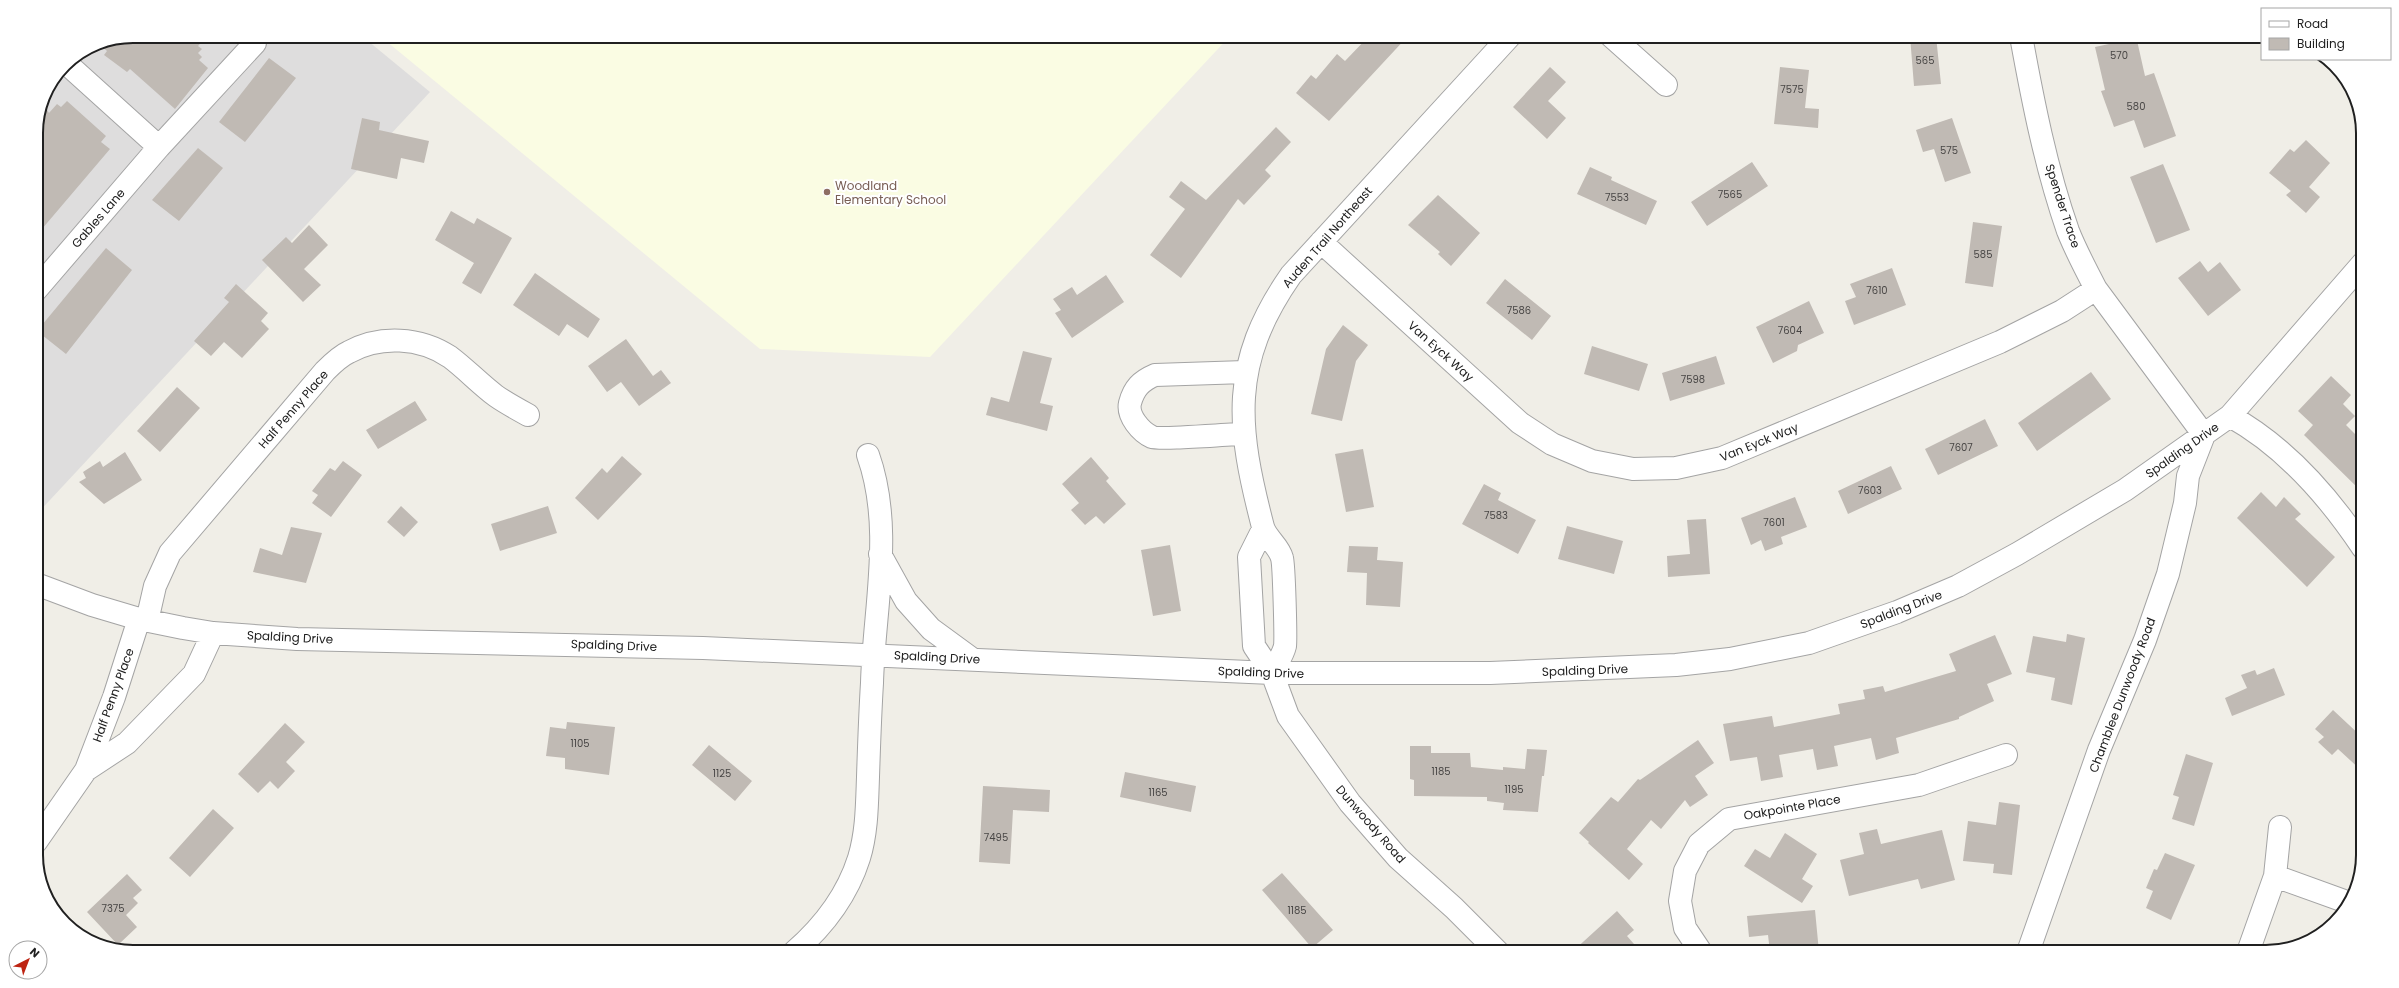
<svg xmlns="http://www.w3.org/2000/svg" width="2399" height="988" font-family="Poppins,sans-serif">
  <rect width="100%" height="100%" fill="#f0eee7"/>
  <path fill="#dedddd" d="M 133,36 L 362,36 L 430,92 L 36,515 L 36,127 L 43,96 L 65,64 L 96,43 Z"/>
  <path fill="#fafce3" d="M 380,36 L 1230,36 L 930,357 L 760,349 Z"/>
  <path fill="#c0bab4" d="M 133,36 L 207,36 L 198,46 L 202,49 L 198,53 L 202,57 L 199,60 L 208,68 L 175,109 L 130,69 L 127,72 L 104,55 L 107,51 L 98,43 Z
    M 1369,36 L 1408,36 L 1329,121 L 1296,93 L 1311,75 L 1316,79 L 1337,54 L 1345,61 Z
    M 1910,36 L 1936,36 L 1941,84 L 1914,86 Z
    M 2107,36 L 2136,36 L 2145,76 L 2154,73 L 2176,136 L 2144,148 L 2134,120 L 2114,127 L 2101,91 L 2105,90 L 2095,47 L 2109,44 Z
    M 269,58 L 296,78 L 245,142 L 219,122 Z
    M 1550,67 L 1566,82 L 1548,101 L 1566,118 L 1547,139 L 1513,107 Z
    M 1780,67 L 1809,70 L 1805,108 L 1819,109 L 1818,128 L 1774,124 Z
    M 67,101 L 106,136 L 101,142 L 110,149 L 36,236 L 36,127 L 38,121 L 47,110 L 49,113 L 57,104 L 61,107 Z
    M 362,118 L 380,122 L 379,130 L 429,141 L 424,163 L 401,158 L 397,179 L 351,169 Z
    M 1952,118 L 1971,173 L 1945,182 L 1934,149 L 1923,152 L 1916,130 Z
    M 1276,127 L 1291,142 L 1265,170 L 1271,176 L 1244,205 L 1238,199 L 1181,278 L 1150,255 L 1185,209 L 1169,197 L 1181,181 L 1206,200 Z
    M 2306,140 L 2330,163 L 2309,187 L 2320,197 L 2306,213 L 2286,195 L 2291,191 L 2269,173 L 2290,149 L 2294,152 Z
    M 198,148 L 223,168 L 179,221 L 152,200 Z
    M 1752,162 L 1768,186 L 1707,226 L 1691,202 Z
    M 2163,164 L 2190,230 L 2156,243 L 2130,177 Z
    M 1590,167 L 1612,177 L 1611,180 L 1657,201 L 1646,225 L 1577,194 Z
    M 1438,195 L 1480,233 L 1451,266 L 1438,254 L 1440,252 L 1408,225 Z
    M 451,211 L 474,224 L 477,218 L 512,238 L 481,294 L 462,283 L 474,263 L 435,240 Z
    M 1973,222 L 2002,226 L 1993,287 L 1965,283 Z
    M 309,225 L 328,245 L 304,269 L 321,285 L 303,302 L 262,260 L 286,237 L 292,243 Z
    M 106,248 L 132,270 L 66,354 L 37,331 Z
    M 2200,261 L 2208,272 L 2220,262 L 2241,290 L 2208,316 L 2178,278 Z
    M 1892,268 L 1906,305 L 1854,325 L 1845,301 L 1856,297 L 1850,284 Z
    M 535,273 L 600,319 L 588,338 L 567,324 L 559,336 L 513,305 Z
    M 1106,275 L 1124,302 L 1072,338 L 1055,313 L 1061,310 L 1053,299 L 1072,287 L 1077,295 Z
    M 1505,279 L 1551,316 L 1532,340 L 1486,303 Z
    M 236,284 L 268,313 L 261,321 L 269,329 L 242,358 L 224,342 L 211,356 L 194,341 L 229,302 L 224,298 Z
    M 1809,301 L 1824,333 L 1798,345 L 1797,351 L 1773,363 L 1756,327 Z
    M 1343,325 L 1368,345 L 1356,361 L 1342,421 L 1311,414 L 1326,349 Z
    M 626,339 L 653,376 L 661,370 L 671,383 L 639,406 L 621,382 L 607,392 L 588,366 Z
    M 1592,346 L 1648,364 L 1639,391 L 1584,374 Z
    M 1023,351 L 1052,358 L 1040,403 L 1053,406 L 1047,431 L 986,415 L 991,397 L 1009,402 Z
    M 1716,356 L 1725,384 L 1670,401 L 1662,373 Z
    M 2091,372 L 2111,399 L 2037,451 L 2018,423 Z
    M 2331,376 L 2351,395 L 2343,404 L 2355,416 L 2346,425 L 2363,442 L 2363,493 L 2304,435 L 2313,425 L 2298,411 Z
    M 177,387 L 200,408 L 160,452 L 137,431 Z
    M 415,401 L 427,420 L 378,449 L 366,430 Z
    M 1985,419 L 1998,446 L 1938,475 L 1925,449 Z
    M 1363,449 L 1374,507 L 1346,512 L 1335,454 Z
    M 125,452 L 142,480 L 104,504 L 79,482 L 86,478 L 83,472 L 100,461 L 103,467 Z
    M 622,456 L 642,474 L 598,520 L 575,498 L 602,468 L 607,473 Z
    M 1091,457 L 1109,478 L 1106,481 L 1126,504 L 1104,524 L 1096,516 L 1085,525 L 1071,510 L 1079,503 L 1062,484 Z
    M 343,461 L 362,475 L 331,517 L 312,503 L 318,495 L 312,491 L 330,468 L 335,471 Z
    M 1891,466 L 1902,489 L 1848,514 L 1838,491 Z
    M 1484,484 L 1501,493 L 1498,500 L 1536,520 L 1518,554 L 1462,524 Z
    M 2261,492 L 2276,507 L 2284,497 L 2301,514 L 2295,519 L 2335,557 L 2307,587 L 2237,518 Z
    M 1795,497 L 1807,527 L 1781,537 L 1783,544 L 1765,551 L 1761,540 L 1751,545 L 1741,518 Z
    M 401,506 L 418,522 L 404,537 L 387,522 Z
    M 548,506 L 557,533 L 500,551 L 491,524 Z
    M 1706,519 L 1710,574 L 1668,577 L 1667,556 L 1690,554 L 1687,520 Z
    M 1567,526 L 1623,541 L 1614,574 L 1558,559 Z
    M 291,527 L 322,533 L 306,583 L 253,572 L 260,548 L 282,555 Z
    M 1170,545 L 1181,611 L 1153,616 L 1141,550 Z
    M 1349,546 L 1378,547 L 1377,560 L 1403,562 L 1400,607 L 1366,605 L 1367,573 L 1347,572 Z
    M 2067,634 L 2085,638 L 2072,705 L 2051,700 L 2055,678 L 2026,672 L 2033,636 L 2066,642 Z
    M 1995,635 L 2012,674 L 1987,684 L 1994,701 L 1959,717 L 1959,719 L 1896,738 L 1899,753 L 1876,760 L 1871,738 L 1834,746 L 1838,766 L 1817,770 L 1813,749 L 1779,755 L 1783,777 L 1761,781 L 1757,757 L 1730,761 L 1723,724 L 1772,716 L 1774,727 L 1840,714 L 1838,704 L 1865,699 L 1863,690 L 1883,686 L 1885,692 L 1956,671 L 1949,654 Z
    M 2274,668 L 2285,695 L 2232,716 L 2225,698 L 2247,688 L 2241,675 L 2255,670 L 2257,675 Z
    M 2333,710 L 2363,738 L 2363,772 L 2338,749 L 2332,755 L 2318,742 L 2324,737 L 2315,729 Z
    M 567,722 L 615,727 L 609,775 L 565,769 L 565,758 L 546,756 L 550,727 L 566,729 Z
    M 285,723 L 305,742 L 286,762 L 295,771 L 278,789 L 270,781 L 258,793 L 238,774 Z
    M 1698,740 L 1714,763 L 1695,776 L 1708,795 L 1690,807 L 1685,800 L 1661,829 L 1651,820 L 1627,849 L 1643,864 L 1629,880 L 1588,843 L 1589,842 L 1579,833 L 1611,797 L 1618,802 L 1638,779 L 1640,780 Z
    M 709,745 L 752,781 L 735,801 L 692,765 Z
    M 1410,746 L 1431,746 L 1431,753 L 1470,753 L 1471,767 L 1503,770 L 1503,767 L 1525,769 L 1527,749 L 1547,750 L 1544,776 L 1542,776 L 1538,812 L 1503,810 L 1504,803 L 1487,801 L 1487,797 L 1414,796 L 1414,780 L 1410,779 Z
    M 2186,754 L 2213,763 L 2194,826 L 2172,819 L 2179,797 L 2173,795 Z
    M 1125,772 L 1196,786 L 1191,812 L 1120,797 Z
    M 983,786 L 1050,790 L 1049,812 L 1013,810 L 1010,864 L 979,862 Z
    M 1999,802 L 2020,805 L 2012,875 L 1993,873 L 1994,864 L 1963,861 L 1968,821 L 1996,825 Z
    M 213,809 L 234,828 L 190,877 L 169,858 Z
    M 1877,829 L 1881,844 L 1942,830 L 1955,880 L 1921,889 L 1918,879 L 1849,896 L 1840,860 L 1864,854 L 1859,833 Z
    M 1785,833 L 1817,854 L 1802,879 L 1813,886 L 1802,903 L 1744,866 L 1755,849 L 1770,858 Z
    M 2165,853 L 2195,865 L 2171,920 L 2146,908 L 2153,891 L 2146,888 L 2154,869 L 2157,870 Z
    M 1282,873 L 1333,930 L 1312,948 L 1262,890 Z
    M 127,874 L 142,890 L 133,898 L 138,903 L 126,915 L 137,927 L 118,945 L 87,912 Z
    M 1815,910 L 1819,952 L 1770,952 L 1768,935 L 1749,937 L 1747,916 Z
    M 1617,911 L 1634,930 L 1627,936 L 1641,952 L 1572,952 Z"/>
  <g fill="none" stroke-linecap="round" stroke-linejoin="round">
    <g stroke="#a4a4a4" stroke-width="24">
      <path id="minor" d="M 1611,36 L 1666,85
        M 2021,36 C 2033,102 2046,168 2068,231 C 2076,251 2086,270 2096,289 L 2204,435
        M 66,63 L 159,147
        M 1321,242 L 1520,423 L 1552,444 L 1592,461 L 1633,469 L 1676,468 L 1722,458 L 2000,342 L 2062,311 L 2096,289
        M 36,290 L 159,147 L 255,43 L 247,36
        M 2230,416 C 2284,446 2329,497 2363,548
        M 1244,434 C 1230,434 1160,440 1152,437 C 1141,432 1127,416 1130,403 C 1134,388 1141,381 1155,375 L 1245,372
        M 1263,529 L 1249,557 L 1254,646 L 1272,673 L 1288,716 L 1350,803 L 1398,858 L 1454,908 L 1498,952
        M 880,554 L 906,601 L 931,629 L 972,659
        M 36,584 L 92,605 L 139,619 L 183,628 L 213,633 L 297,639 L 703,648 L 1272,673 L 1490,673 L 1676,665 L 1730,659 L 1809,643 L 1897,612 L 1958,586 L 2017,554 L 2125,490 L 2230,416 L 2363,263
        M 147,621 L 155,586 L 170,553 L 325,371 C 332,364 340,356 349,352 C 380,335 420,337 450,357 C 466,369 480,384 496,396 C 506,403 517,409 528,415
        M 1272,673 C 1276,665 1283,655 1285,646 C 1286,638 1284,565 1282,558 C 1279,546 1266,538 1263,527 C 1237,427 1229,364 1291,275 L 1510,36
        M 86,770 L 114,697 L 139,619
        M 36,842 L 86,770 L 127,743 L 194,674 L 213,633
        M 2275,876 L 2347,902
        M 794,952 C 824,926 847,896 859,858 C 867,832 867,804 868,777 C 869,746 870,715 872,683 C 874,608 894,528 868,455
        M 1701,952 L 1685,928 L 1680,901 L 1685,871 L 1699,844 L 1729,819 L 1919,785 L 2006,755
        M 2028,952 L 2099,750 L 2145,640 L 2168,574 L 2185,503 L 2188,476 L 2204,435
        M 2248,952 L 2275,876 L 2280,827"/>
    </g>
    <use href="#minor" stroke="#fff" stroke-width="22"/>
  </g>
  <circle fill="#8d6e63" stroke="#fff" stroke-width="1.5" cx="827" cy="192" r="4"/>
  <g text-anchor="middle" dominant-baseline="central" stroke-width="4" stroke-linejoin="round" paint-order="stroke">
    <g font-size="10" fill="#484645">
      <text x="2119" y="55">570</text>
      <text x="1925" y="60">565</text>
      <text x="1792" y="89">7575</text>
      <text x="2136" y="106">580</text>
      <text x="1949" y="150">575</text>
      <text x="1730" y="194">7565</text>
      <text x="1617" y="197">7553</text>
      <text x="1983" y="254">585</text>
      <text x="1877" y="290">7610</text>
      <text x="1519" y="310">7586</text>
      <text x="1790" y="330">7604</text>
      <text x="1693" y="379">7598</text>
      <text x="1961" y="447">7607</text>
      <text x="1870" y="490">7603</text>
      <text x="1496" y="515">7583</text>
      <text x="1774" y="522">7601</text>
      <text x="580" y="743">1105</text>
      <text x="1441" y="771">1185</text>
      <text x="722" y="773">1125</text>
      <text x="1514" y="789">1195</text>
      <text x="1158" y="792">1165</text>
      <text x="996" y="837">7495</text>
      <text x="113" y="908">7375</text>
      <text x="1297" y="910">1185</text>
    </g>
    <g font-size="12" fill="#785e54" stroke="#fff" text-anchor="start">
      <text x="835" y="185">Woodland<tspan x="835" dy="14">Elementary School</tspan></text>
    </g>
    <g font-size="12" fill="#202020" stroke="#fff">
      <text transform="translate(2063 206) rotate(72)">Spender Trace</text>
      <text transform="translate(98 218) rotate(-49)">Gables Lane</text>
      <text transform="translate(1327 237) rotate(-49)">Auden Trail Northeast</text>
      <text transform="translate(1441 351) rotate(42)">Van Eyck Way</text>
      <text transform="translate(293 409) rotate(-49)">Half Penny Place</text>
      <text transform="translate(1759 442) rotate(-22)">Van Eyck Way</text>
      <text transform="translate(2182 450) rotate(-35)">Spalding Drive</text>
      <text transform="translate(1901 609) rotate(-21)">Spalding Drive</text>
      <text transform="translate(290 637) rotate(3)">Spalding Drive</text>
      <text transform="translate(614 645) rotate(2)">Spalding Drive</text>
      <text transform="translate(937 657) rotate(3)">Spalding Drive</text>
      <text transform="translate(1585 670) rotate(-2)">Spalding Drive</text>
      <text transform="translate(1261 672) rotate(2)">Spalding Drive</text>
      <text transform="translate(113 695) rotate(-70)">Half Penny Place</text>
      <text transform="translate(2122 695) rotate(-69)">Chamblee Dunwoody Road</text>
      <text transform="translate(1792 807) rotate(-10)">Oakpointe Place</text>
      <text transform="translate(1371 824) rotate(49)">Dunwoody Road</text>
    </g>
  </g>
  <path d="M0 0H2399V988H0ZM133 43H2266A90 90 0 0 1 2356 133V855A90 90 0 0 1 2266 945H133A90 90 0 0 1 43 855V133A90 90 0 0 1 133 43Z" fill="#fff" fill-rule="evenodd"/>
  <path fill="none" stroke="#202020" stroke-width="2" d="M133 43H2266A90 90 0 0 1 2356 133V855A90 90 0 0 1 2266 945H133A90 90 0 0 1 43 855V133A90 90 0 0 1 133 43Z"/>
  <rect x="2261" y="8" width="130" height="52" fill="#ffffff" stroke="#a6a6a6"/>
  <rect x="2269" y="21" width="20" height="6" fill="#ffffff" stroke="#a6a6a6"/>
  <text x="2297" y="28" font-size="12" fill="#202020">Road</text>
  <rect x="2269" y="38" width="20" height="12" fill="#c0bab4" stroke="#a6a6a6"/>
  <text x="2297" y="48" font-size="12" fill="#202020">Building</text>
  <g transform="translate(28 960) rotate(42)"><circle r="19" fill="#ffffff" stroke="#a6a6a6"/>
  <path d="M0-3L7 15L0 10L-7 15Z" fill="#be2412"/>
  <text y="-6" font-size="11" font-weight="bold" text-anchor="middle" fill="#202020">N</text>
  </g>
</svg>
